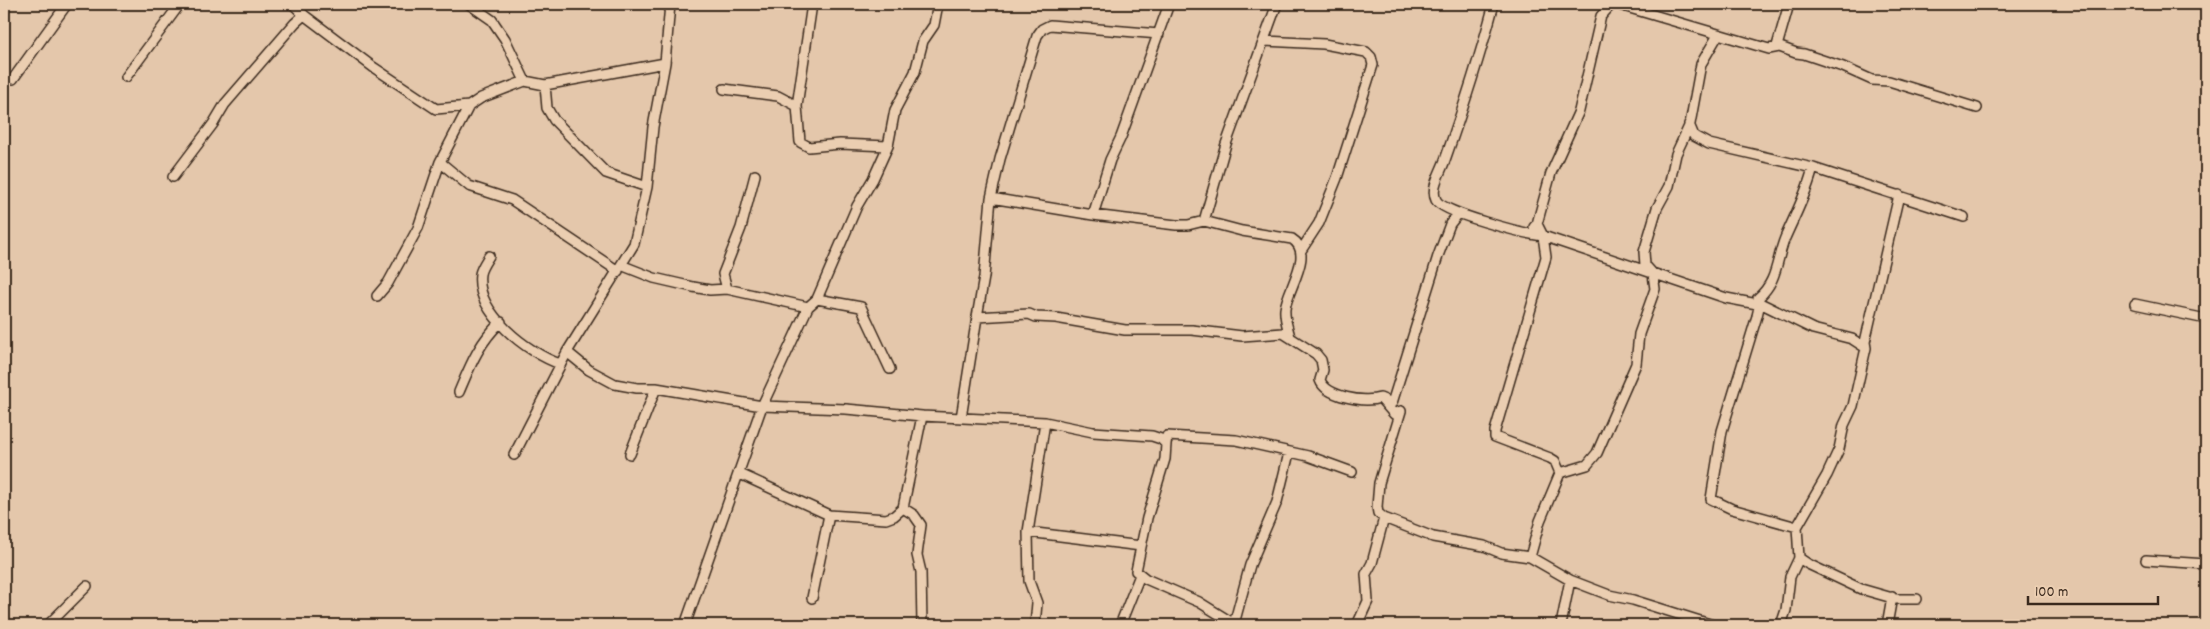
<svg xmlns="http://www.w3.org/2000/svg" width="2210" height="629" font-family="Dekko,sans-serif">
  <rect width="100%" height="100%" fill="#e4c7ab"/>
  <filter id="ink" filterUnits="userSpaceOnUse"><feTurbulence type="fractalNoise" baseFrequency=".02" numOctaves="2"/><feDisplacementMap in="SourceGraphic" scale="10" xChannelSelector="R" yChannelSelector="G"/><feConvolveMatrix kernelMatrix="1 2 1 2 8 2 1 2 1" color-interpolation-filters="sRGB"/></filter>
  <g filter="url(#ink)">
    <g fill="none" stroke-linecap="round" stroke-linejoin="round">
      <g stroke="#3b2a1e" stroke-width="12">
        <path id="minor" d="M 293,4 L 304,15
          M 469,4 L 492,20 L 505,39 L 525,81
          M 1494,4 C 1480,56 1463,109 1445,160 C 1441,172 1430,188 1436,200 C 1442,213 1526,234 1543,236 L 1726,298 L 1757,304 L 1760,303 L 1813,329 L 1852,339 L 1866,348 L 1853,406 L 1844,425 L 1839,449 L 1827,475 L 1797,527 L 1799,558 L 1790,577 L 1786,610 L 1781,625
          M 1616,4 L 1769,49 L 1779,47 L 1778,44
          M 1789,4 L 1777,46 L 1796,53 L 1804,54 L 1843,67 L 1872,80 L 1889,81 L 1977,108
          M 1159,34 L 1050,25 L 1042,29 L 1037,36 L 1000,159 L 991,198 L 984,277 L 977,317 L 1029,314 L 1036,317 L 1056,318 L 1125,330 L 1192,330 L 1242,336 L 1283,333 L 1316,354 L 1321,360 L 1323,370 L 1320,380 C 1326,397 1365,403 1380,398 L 1392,403 L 1438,256 L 1450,224 L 1458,214
          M 1265,41 L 1324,44 L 1366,52 L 1371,57 L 1373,65 L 1337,178 L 1319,223 L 1302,249
          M 126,77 L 180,4
          M 13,79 L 67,4
          M 545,85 L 547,108 L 554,120 L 606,173 L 647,187
          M 724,89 L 778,96 L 797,106 L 800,142 L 809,147 L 840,144 L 888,146
          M 797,106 L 812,4
          M 1689,124 L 1694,136 L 1709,144 L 1813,168 L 1964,217
          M 440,162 L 469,186 L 512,200 L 618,271
          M 173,177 L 213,124 L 225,104 L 295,23 L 304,15 L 373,67 L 436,109 L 469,106 L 481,98 L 525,81 L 545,85 L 665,63
          M 991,198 L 1093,215 L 1176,225 L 1188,225 L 1204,221 L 1242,231 L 1292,239 C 1315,253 1287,289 1285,309 C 1284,318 1288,328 1290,337
          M 1093,215 L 1110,160 L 1121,137 L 1169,4
          M 1204,221 L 1226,144 L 1277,4
          M 1534,227 L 1537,224 L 1551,173 L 1579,111 L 1601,16 L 1610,6 L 1615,4
          M 489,256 C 486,261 481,268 480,274 C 475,313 528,353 560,364
          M 621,265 L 654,278 L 693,287 L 710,290 L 727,289 L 808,307 L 817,299 L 857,206 L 873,179 L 888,146 L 895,110 L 915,72 L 923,41 L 934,25 L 938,4
          M 727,289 L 723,274 L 741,228 L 755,175
          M 377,296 L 388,283 L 418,228 L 440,162 L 469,106
          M 817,299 L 861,307 L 890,369
          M 2135,304 L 2206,319
          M 1866,348 L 1865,342 L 1899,195
          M 567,352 L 589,370 L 615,384 L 637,388 L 656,388 L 762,406 L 846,409 L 922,416 L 1045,422 L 1093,432 L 1152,436 L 1161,439 L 1166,444 L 1165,459 L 1147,518 L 1136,571 L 1146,579 L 1199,602 L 1236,625
          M 459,392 C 470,366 479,342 501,322
          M 1381,399 L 1394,414 L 1401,411
          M 1401,411 L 1379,483 L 1377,507 L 1378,513 L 1384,518 L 1433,537 L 1484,546 L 1501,553 L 1530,557 L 1570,580 L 1609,595 L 1633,600 L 1713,625
          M 961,418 L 977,317
          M 1166,444 L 1167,436 L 1236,440 L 1308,456 L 1352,472
          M 630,454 L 656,388
          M 514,455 L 567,352 L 634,244 L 647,187 L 653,127 L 665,63 L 670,4
          M 1560,473 L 1587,465 L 1597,453 L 1636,364 L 1639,334 L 1655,289 L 1653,274 L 1645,265 L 1644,252 L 1657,208 L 1669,186 L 1676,154 L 1690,124 L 1701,64 L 1718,35
          M 740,474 L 829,515 L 886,519 L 894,516 L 903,508 L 922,416
          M 903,508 L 914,515 L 921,525 L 917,555 L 921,572 L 922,625
          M 1797,527 L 1732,509 L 1711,499 L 1722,431 L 1757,316 L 1760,303 L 1758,298 C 1778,281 1776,260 1785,238 C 1795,215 1807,193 1813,168
          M 1028,532 L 1141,546
          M 1530,557 L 1540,521 L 1560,473 L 1555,461 L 1550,458 L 1495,437 L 1495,431 L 1546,257 L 1543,236 L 1537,224
          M 1799,558 L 1808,564 L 1861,589 L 1896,599 L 1917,599
          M 2146,560 L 2206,564
          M 812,598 L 829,515
          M 1234,624 L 1250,565 L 1277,502 L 1289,453
          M 48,625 L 87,586
          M 685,625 L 762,406 L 808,307
          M 1035,625 L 1037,603 L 1029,581 L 1028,532 L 1045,422
          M 1120,625 L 1140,575
          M 1357,625 L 1368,601 L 1366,574 L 1372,563 L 1384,518
          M 1561,625 L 1570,580
          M 1887,625 L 1892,597"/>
      </g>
      <use href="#minor" stroke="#ebceb1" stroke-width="9"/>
    </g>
  </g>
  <rect width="2210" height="629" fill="none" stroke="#ebceb1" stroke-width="20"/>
  <rect x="10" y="10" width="2190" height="609" fill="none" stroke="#3b2a1e" stroke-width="2" filter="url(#ink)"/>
  <path d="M2028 596v8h130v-8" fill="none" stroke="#3b2a1e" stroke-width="2.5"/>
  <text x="2035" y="596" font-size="15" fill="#3b2a1e" stroke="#ebceb1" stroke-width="4" paint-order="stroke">100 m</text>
</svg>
